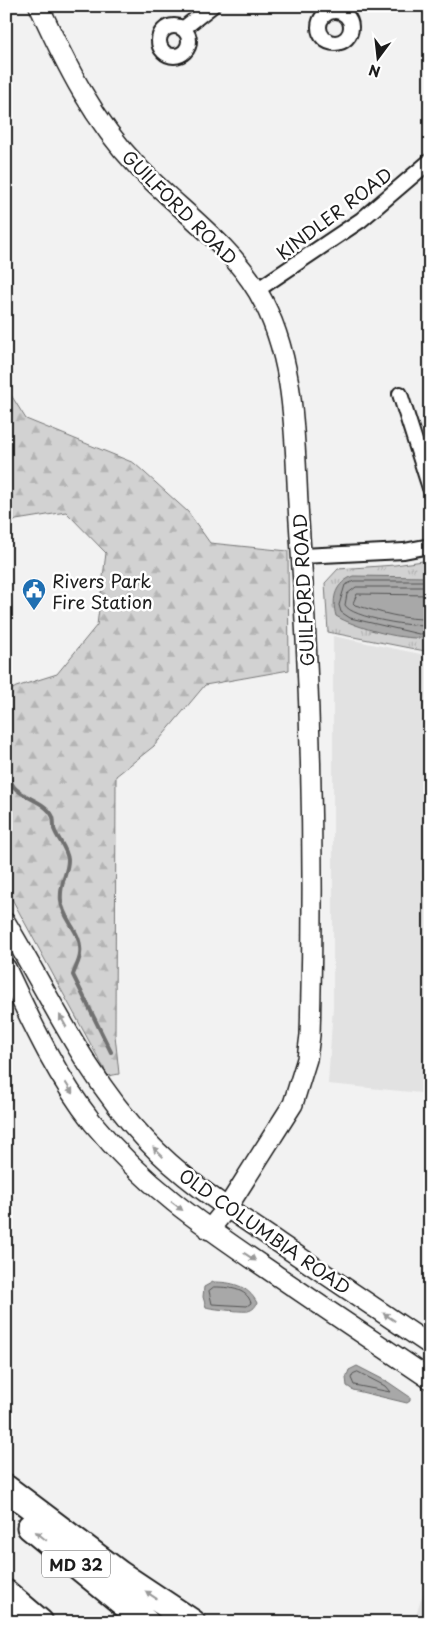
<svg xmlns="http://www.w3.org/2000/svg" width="436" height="1628" font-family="'Playpen Sans',sans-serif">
  <defs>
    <pattern id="forest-firs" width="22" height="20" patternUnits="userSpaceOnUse" patternTransform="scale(1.25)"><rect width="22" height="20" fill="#d2d2d2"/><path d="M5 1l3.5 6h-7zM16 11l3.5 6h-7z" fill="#b4b4b4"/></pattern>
    <pattern id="park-tufts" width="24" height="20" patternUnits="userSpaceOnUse" patternTransform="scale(1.25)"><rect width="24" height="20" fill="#d2d2d2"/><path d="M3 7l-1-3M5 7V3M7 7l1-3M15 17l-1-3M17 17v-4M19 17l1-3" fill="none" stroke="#b4b4b4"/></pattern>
  </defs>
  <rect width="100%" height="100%" fill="#f2f2f2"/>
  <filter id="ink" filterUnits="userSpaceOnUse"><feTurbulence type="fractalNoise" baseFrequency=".02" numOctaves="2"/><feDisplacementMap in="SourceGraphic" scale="10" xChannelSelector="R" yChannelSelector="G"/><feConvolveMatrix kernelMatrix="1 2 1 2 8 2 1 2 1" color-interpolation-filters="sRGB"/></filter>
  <g filter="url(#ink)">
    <path fill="#e2e2e2" d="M 333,636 L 430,656 L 430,1087 L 421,1093 L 328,1084 L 333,1006 Z
      M 430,1571 L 430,1622 L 414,1622 Z"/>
    <path fill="url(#forest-firs)" stroke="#777" d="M 6,387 L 26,419 L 134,463 L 188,512 L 210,543 L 288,551 L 289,670 L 205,685 L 154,746 L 116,776 L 115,1035 L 119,1074 L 108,1076 L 6,888 L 6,693 L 16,687 L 57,674 L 97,625 L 106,553 L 66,512 L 16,520 L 6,528 Z"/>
    <path fill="url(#park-tufts)" stroke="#777" d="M 430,560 L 430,652 L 328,632 L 325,583 L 338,569 L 395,565 Z"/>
    <path fill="#a8a8a8" stroke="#707070" d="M 353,576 L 430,577 L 430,637 C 407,642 356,628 336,616 C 331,597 336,583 353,576 Z
      M 213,1282 C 231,1282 248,1285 257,1303 C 256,1306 253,1310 248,1311 C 243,1312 211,1309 206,1307 L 203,1297 L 204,1287 Z
      M 357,1366 L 388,1382 L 410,1397 L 410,1401 L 407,1403 L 353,1390 L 347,1386 L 346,1378 L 349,1370 Z"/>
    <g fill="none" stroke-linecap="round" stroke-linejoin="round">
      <path stroke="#545454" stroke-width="1" d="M 430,581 L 354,581 L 345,585 L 339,605 L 341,612 L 350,618 L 419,634 L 430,633
        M 430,587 L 356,587 L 347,594 L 345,605 C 351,618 415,627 430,626
        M 430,595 L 357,594 L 353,603 L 355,605 C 379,612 405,620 430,619
        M 214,1287 C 227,1287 247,1288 251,1303 L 247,1306 L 212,1304 L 209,1291 Z
        M 358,1372 L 385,1386 L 390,1392 L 354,1385 L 351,1378 L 353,1374 Z"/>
      <path stroke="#707070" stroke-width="4" d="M 6,754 C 11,766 6,777 14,787 C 23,798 47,802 53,817 C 54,820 54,825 54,829 C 58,840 67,848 68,860 C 68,874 59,883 61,901 C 63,921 83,932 80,954 C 80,960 75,968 73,975 L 111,1052"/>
      <g stroke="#1c1c1c" stroke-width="18">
        <path id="street" d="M319 27a16 16 0 1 1 32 0a16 16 0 1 1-32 0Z
          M159 41a15 15 0 1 1 30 0a15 15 0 1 1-30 0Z
          M 184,28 L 212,6
          M 257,290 L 361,220 L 430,161
          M 400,394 L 430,488
          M 302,556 L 404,551 L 430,546"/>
      </g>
      <g stroke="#1c1c1c" stroke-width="22">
        <path id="secondary" d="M 39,6 C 66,65 93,120 138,167 C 177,208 229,243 258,292 C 298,360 294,444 299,521 C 311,692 315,863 310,1035 L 307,1059 L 293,1104 L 227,1208 L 209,1230
          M 6,923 C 50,996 86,1077 145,1139 C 184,1181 232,1211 279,1243 C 329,1277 380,1311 430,1345
          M 6,968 C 31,1021 56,1076 93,1123 C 146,1188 207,1228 276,1275 C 327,1310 378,1344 430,1379"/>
      </g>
      <g stroke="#1c1c1c" stroke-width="29">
        <path id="highway" d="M 6,1488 L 120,1574 L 192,1622
          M 30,1527 L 146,1622
          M 6,1593 L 40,1622"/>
      </g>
      <use href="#street" stroke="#fff" stroke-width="14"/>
      <use href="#secondary" stroke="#fff" stroke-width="19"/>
      <use href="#highway" stroke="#fff" stroke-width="25"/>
    </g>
    <defs><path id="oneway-solid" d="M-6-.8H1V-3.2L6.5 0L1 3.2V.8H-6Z" transform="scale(1.25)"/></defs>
    <g fill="#999">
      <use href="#oneway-solid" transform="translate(63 1021) rotate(-119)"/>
      <use href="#oneway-solid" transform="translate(69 1088) rotate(58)"/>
      <use href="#oneway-solid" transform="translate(158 1152) rotate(-135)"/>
      <use href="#oneway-solid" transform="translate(177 1206) rotate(37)"/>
      <use href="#oneway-solid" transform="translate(250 1257) rotate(34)"/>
      <use href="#oneway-solid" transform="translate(389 1317) rotate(-146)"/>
      <use href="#oneway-solid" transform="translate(41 1536) rotate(-141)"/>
      <use href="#oneway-solid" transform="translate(151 1595) rotate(-146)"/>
    </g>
  </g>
  <defs>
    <g id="civic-pin" transform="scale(1.25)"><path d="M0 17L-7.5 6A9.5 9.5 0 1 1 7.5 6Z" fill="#1f6fb2" stroke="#fff"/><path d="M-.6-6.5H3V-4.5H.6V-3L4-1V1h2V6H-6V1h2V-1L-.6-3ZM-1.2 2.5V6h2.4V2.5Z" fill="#fff"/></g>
  </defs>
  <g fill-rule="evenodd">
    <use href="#civic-pin" x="34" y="590"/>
  </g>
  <g text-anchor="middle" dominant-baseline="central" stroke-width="5" stroke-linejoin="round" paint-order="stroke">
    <rect fill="#fff" stroke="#606060" stroke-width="1" x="42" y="1550.5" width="68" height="27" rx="4"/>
    <g font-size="16" font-weight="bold" fill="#1c1c1c">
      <text x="76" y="1564">MD 32</text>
    </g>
    <g font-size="18" fill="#1c1c1c" stroke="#fff">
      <text transform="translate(180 207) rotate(45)">GUILFORD ROAD</text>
      <text transform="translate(334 213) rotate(-37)">KINDLER ROAD</text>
      <text transform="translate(303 590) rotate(-93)">GUILFORD ROAD</text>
      <text transform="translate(265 1231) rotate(35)">OLD COLUMBIA ROAD</text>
    </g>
    <g font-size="18" fill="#1c1c1c" stroke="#fff" text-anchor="start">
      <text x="52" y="580">Rivers Park<tspan x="52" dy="21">Fire Station</tspan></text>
    </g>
  </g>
  <rect width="436" height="1628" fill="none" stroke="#fff" stroke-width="25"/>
  <rect x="12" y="12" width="411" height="1603" fill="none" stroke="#1c1c1c" stroke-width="2" filter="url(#ink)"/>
  <g transform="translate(378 58) rotate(195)" stroke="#ffffff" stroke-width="4" paint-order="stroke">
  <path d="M0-4L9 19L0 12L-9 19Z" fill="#1c1c1c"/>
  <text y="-8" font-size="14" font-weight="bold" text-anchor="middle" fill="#1c1c1c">N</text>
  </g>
</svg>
